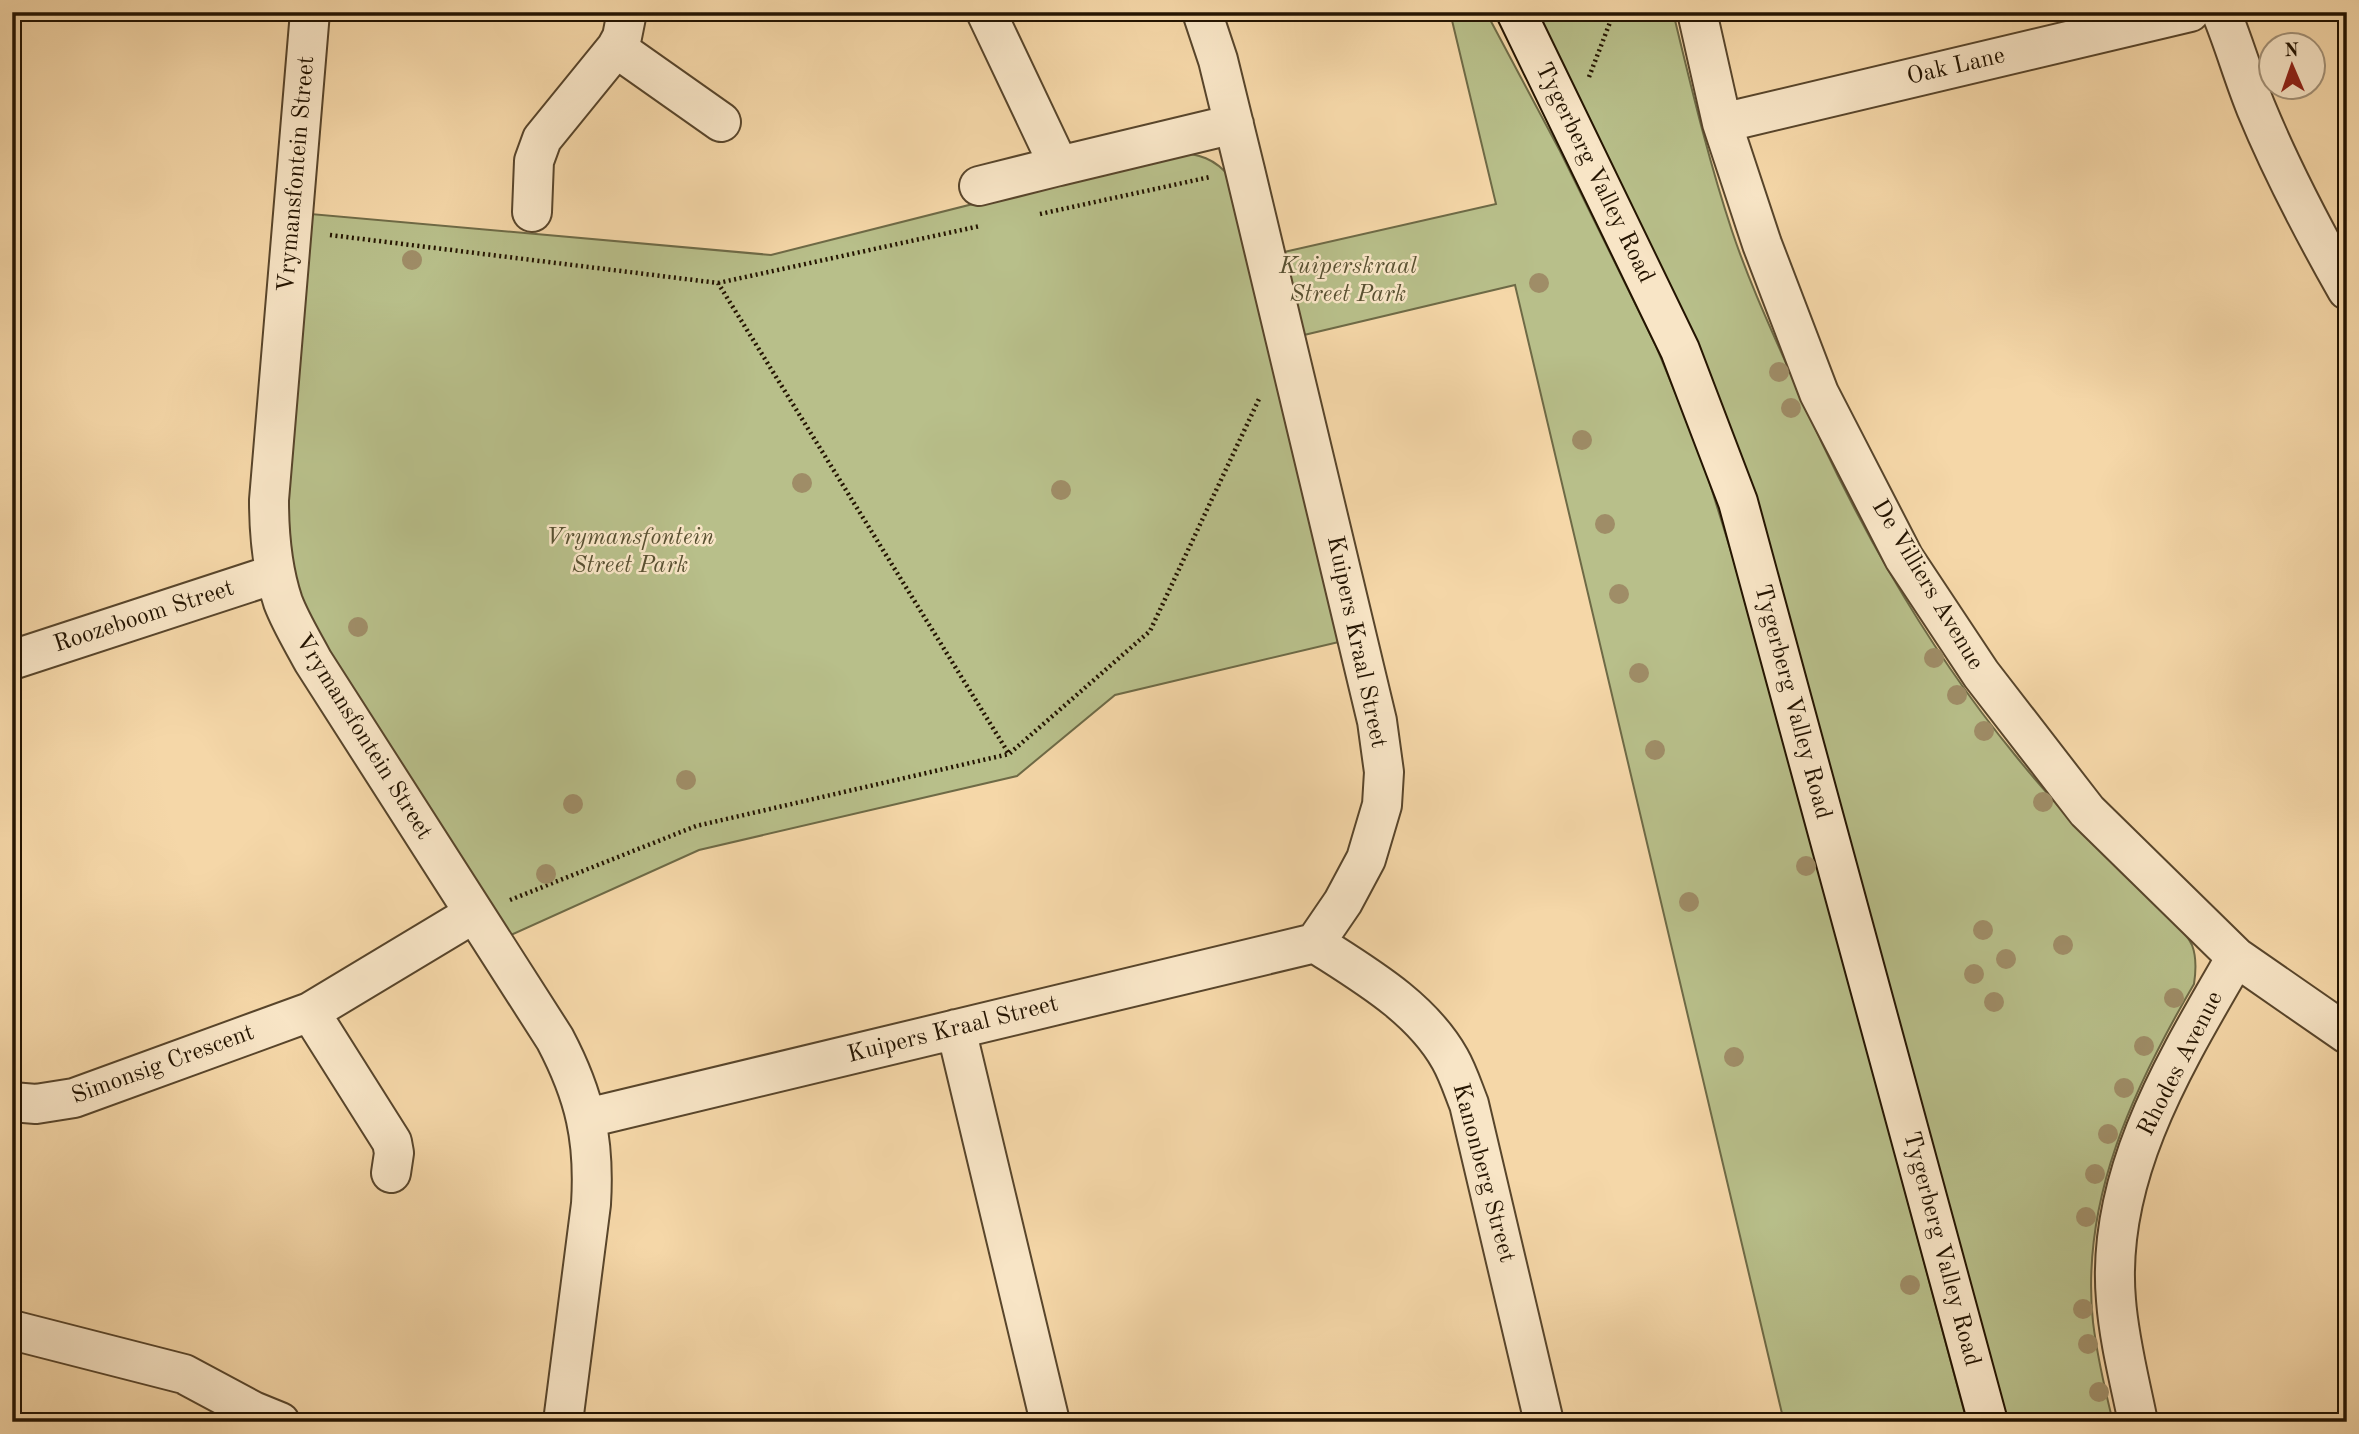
<svg xmlns="http://www.w3.org/2000/svg" width="2359" height="1434" font-family="'Old Standard TT',serif">
  <rect width="100%" height="100%" fill="#f5d7a8"/>
  <filter id="stains"><feTurbulence type="fractalNoise" baseFrequency=".00286" numOctaves="4"/><feColorMatrix values="0 0 0 0 .2 0 0 0 0 .09 0 0 0 0 .02 0 0 0 .5 -.17"/></filter>
  <radialGradient id="worn" r=".72"><stop offset=".6" stop-color="#630" stop-opacity="0"/><stop offset="1" stop-color="#630" stop-opacity=".3"/></radialGradient>
  <path fill="#b8bf8a" stroke="#6e6a46" stroke-width="2" d="M 1450,12 L 1486,12 L 1560,151 L 1656,346 L 1701,455 L 1733,558 L 1840,948 L 1967,1422 L 1784,1422 L 1515,285 L 1304,335 L 1284,252 L 1496,204 Z
    M 1537,12 L 1673,12 C 1691,86 1708,159 1732,231 C 1748,279 1769,325 1790,372 C 1849,509 1920,639 2015,755 C 2048,796 2084,835 2121,872 C 2140,891 2181,922 2192,945 C 2197,958 2196,971 2194,984 C 2134,1087 2080,1200 2093,1322 C 2097,1355 2105,1390 2113,1422 L 2006,1422 L 1800,659 Z
    M 1175,153 C 1199,153 1215,159 1230,177 L 1343,641 L 1115,695 L 1017,776 L 699,850 L 511,935 L 325,647 L 310,620 L 299,590 L 291,560 L 287,502 L 311,214 L 771,255 Z"/>
  <g fill="none" stroke-linecap="round" stroke-linejoin="round">
    <g stroke="#58452b" stroke-width="42">
      <path id="street" d="M 310,12 L 269,500 C 269,535 272,569 283,602 C 291,623 303,642 313,661 L 555,1039 C 585,1096 595,1140 591,1204 L 563,1422
        M 986,12 L 1059,166 L 1234,124
        M 1697,12 L 1722,123 L 1762,244 L 1819,393 L 1904,558 L 1981,674 L 2087,811 L 2236,957 L 2347,1034
        M 2221,12 C 2234,43 2243,76 2256,108 C 2282,171 2313,230 2347,290
        M 616,48 L 721,122
        M 1722,123 L 2190,12
        M 979,186 L 1059,166
        M 532,212 L 534,161 L 542,139 L 616,48 L 622,37 L 627,12
        M 12,660 L 275,574
        M 1315,943 C 1363,974 1421,1007 1450,1059 C 1458,1073 1463,1089 1469,1104 L 1544,1422
        M 310,1012 L 392,1142 L 394,1153 L 391,1173
        M 956,1029 L 1050,1422
        M 12,1102 L 36,1104 L 74,1098 L 310,1012 L 473,914
        M 587,1118 L 1315,943 L 1343,902 L 1366,859 L 1382,805 L 1384,772 L 1377,721 L 1245,170 L 1218,60 L 1202,12
        M 12,1330 L 184,1374 L 253,1411 L 280,1422
        M 2138,1422 C 2130,1382 2119,1341 2116,1300 C 2105,1175 2176,1061 2236,957"/>
    </g>
    <g stroke="#241401" stroke-width="42">
      <path id="secondary" d="M 1516,12 L 1680,350 L 1738,502 L 1988,1422"/>
    </g>
    <path stroke="#241401" stroke-width="4.5" stroke-dasharray="2 3.5" stroke-linecap="butt" d="M 1589,77 L 1614,12
      M 1040,214 L 1210,177
      M 330,235 L 718,283 L 1009,754
      M 718,283 L 980,226
      M 510,900 L 696,826 L 1009,754 L 1150,631 L 1259,399"/>
    <use href="#street" stroke="#f8e5c6" stroke-width="38"/>
    <use href="#secondary" stroke="#f8e5c6" stroke-width="38"/>
  </g>
  <g fill="#9f8d67">
    <circle cx="412" cy="260" r="10"/>
    <circle cx="1539" cy="283" r="10"/>
    <circle cx="1779" cy="372" r="10"/>
    <circle cx="1791" cy="408" r="10"/>
    <circle cx="1582" cy="440" r="10"/>
    <circle cx="802" cy="483" r="10"/>
    <circle cx="1061" cy="490" r="10"/>
    <circle cx="1605" cy="524" r="10"/>
    <circle cx="1619" cy="594" r="10"/>
    <circle cx="358" cy="627" r="10"/>
    <circle cx="1934" cy="658" r="10"/>
    <circle cx="1639" cy="673" r="10"/>
    <circle cx="1957" cy="695" r="10"/>
    <circle cx="1984" cy="731" r="10"/>
    <circle cx="1655" cy="750" r="10"/>
    <circle cx="686" cy="780" r="10"/>
    <circle cx="2043" cy="802" r="10"/>
    <circle cx="573" cy="804" r="10"/>
    <circle cx="1806" cy="866" r="10"/>
    <circle cx="546" cy="874" r="10"/>
    <circle cx="1689" cy="902" r="10"/>
    <circle cx="1983" cy="930" r="10"/>
    <circle cx="2063" cy="945" r="10"/>
    <circle cx="2006" cy="959" r="10"/>
    <circle cx="1974" cy="974" r="10"/>
    <circle cx="2174" cy="998" r="10"/>
    <circle cx="1994" cy="1002" r="10"/>
    <circle cx="2144" cy="1046" r="10"/>
    <circle cx="1734" cy="1057" r="10"/>
    <circle cx="2124" cy="1088" r="10"/>
    <circle cx="2108" cy="1134" r="10"/>
    <circle cx="2095" cy="1174" r="10"/>
    <circle cx="2086" cy="1217" r="10"/>
    <circle cx="1910" cy="1285" r="10"/>
    <circle cx="2083" cy="1309" r="10"/>
    <circle cx="2088" cy="1344" r="10"/>
    <circle cx="2099" cy="1392" r="10"/>
  </g>
  <g text-anchor="middle" dominant-baseline="central" stroke-width="5" stroke-linejoin="round" paint-order="stroke">
    <g font-size="24" fill="#241401" stroke="#f8e5c6">
      <text transform="translate(1956 67) rotate(-13)">Oak Lane</text>
      <text transform="translate(1594 173) rotate(64)">Tygerberg Valley Road</text>
      <text transform="translate(297 174) rotate(-85)">Vrymansfontein Street</text>
      <text transform="translate(1927 585) rotate(59)">De Villiers Avenue</text>
      <text transform="translate(144 617) rotate(-18)">Roozeboom Street</text>
      <text transform="translate(1356 642) rotate(78)">Kuipers Kraal Street</text>
      <text transform="translate(1792 702) rotate(75)">Tygerberg Valley Road</text>
      <text transform="translate(363 737) rotate(58)">Vrymansfontein Street</text>
      <text transform="translate(953 1030) rotate(-14)">Kuipers Kraal Street</text>
      <text transform="translate(2181 1064) rotate(-63)">Rhodes Avenue</text>
      <text transform="translate(163 1065) rotate(-20)">Simonsig Crescent</text>
      <text transform="translate(1483 1173) rotate(75)">Kanonberg Street</text>
      <text transform="translate(1941 1249) rotate(75)">Tygerberg Valley Road</text>
    </g>
    <g font-size="24" font-style="italic" fill="#585031" stroke="#f8e5c6">
      <text x="1348" y="267">Kuiperskraal<tspan x="1348" dy="28">Street Park</tspan></text>
      <text x="630" y="538">Vrymansfontein<tspan x="630" dy="28">Street Park</tspan></text>
    </g>
  </g>
  <rect width="2359" height="1434" fill="none" stroke="#f5d7a8" stroke-width="42"/>
  <rect x="14" y="14" width="2331" height="1406" fill="none" stroke="#241401" stroke-width="3.5"/>
  <rect x="21" y="21" width="2317" height="1392" fill="none" stroke="#241401" stroke-width="2"/>
  <g transform="translate(2292 66) rotate(358)"><circle r="33" fill="#f8e5c6" stroke="#a39177" stroke-width="2"/>
  <path d="M0-5L12 26L0 18L-12 26Z" fill="#8f2418"/>
  <text y="-10" font-size="19" font-weight="bold" text-anchor="middle" fill="#241401">N</text>
  </g>
  <rect width="100%" height="100%" filter="url(#stains)"/>
  <rect width="100%" height="100%" fill="url(#worn)"/>
</svg>
